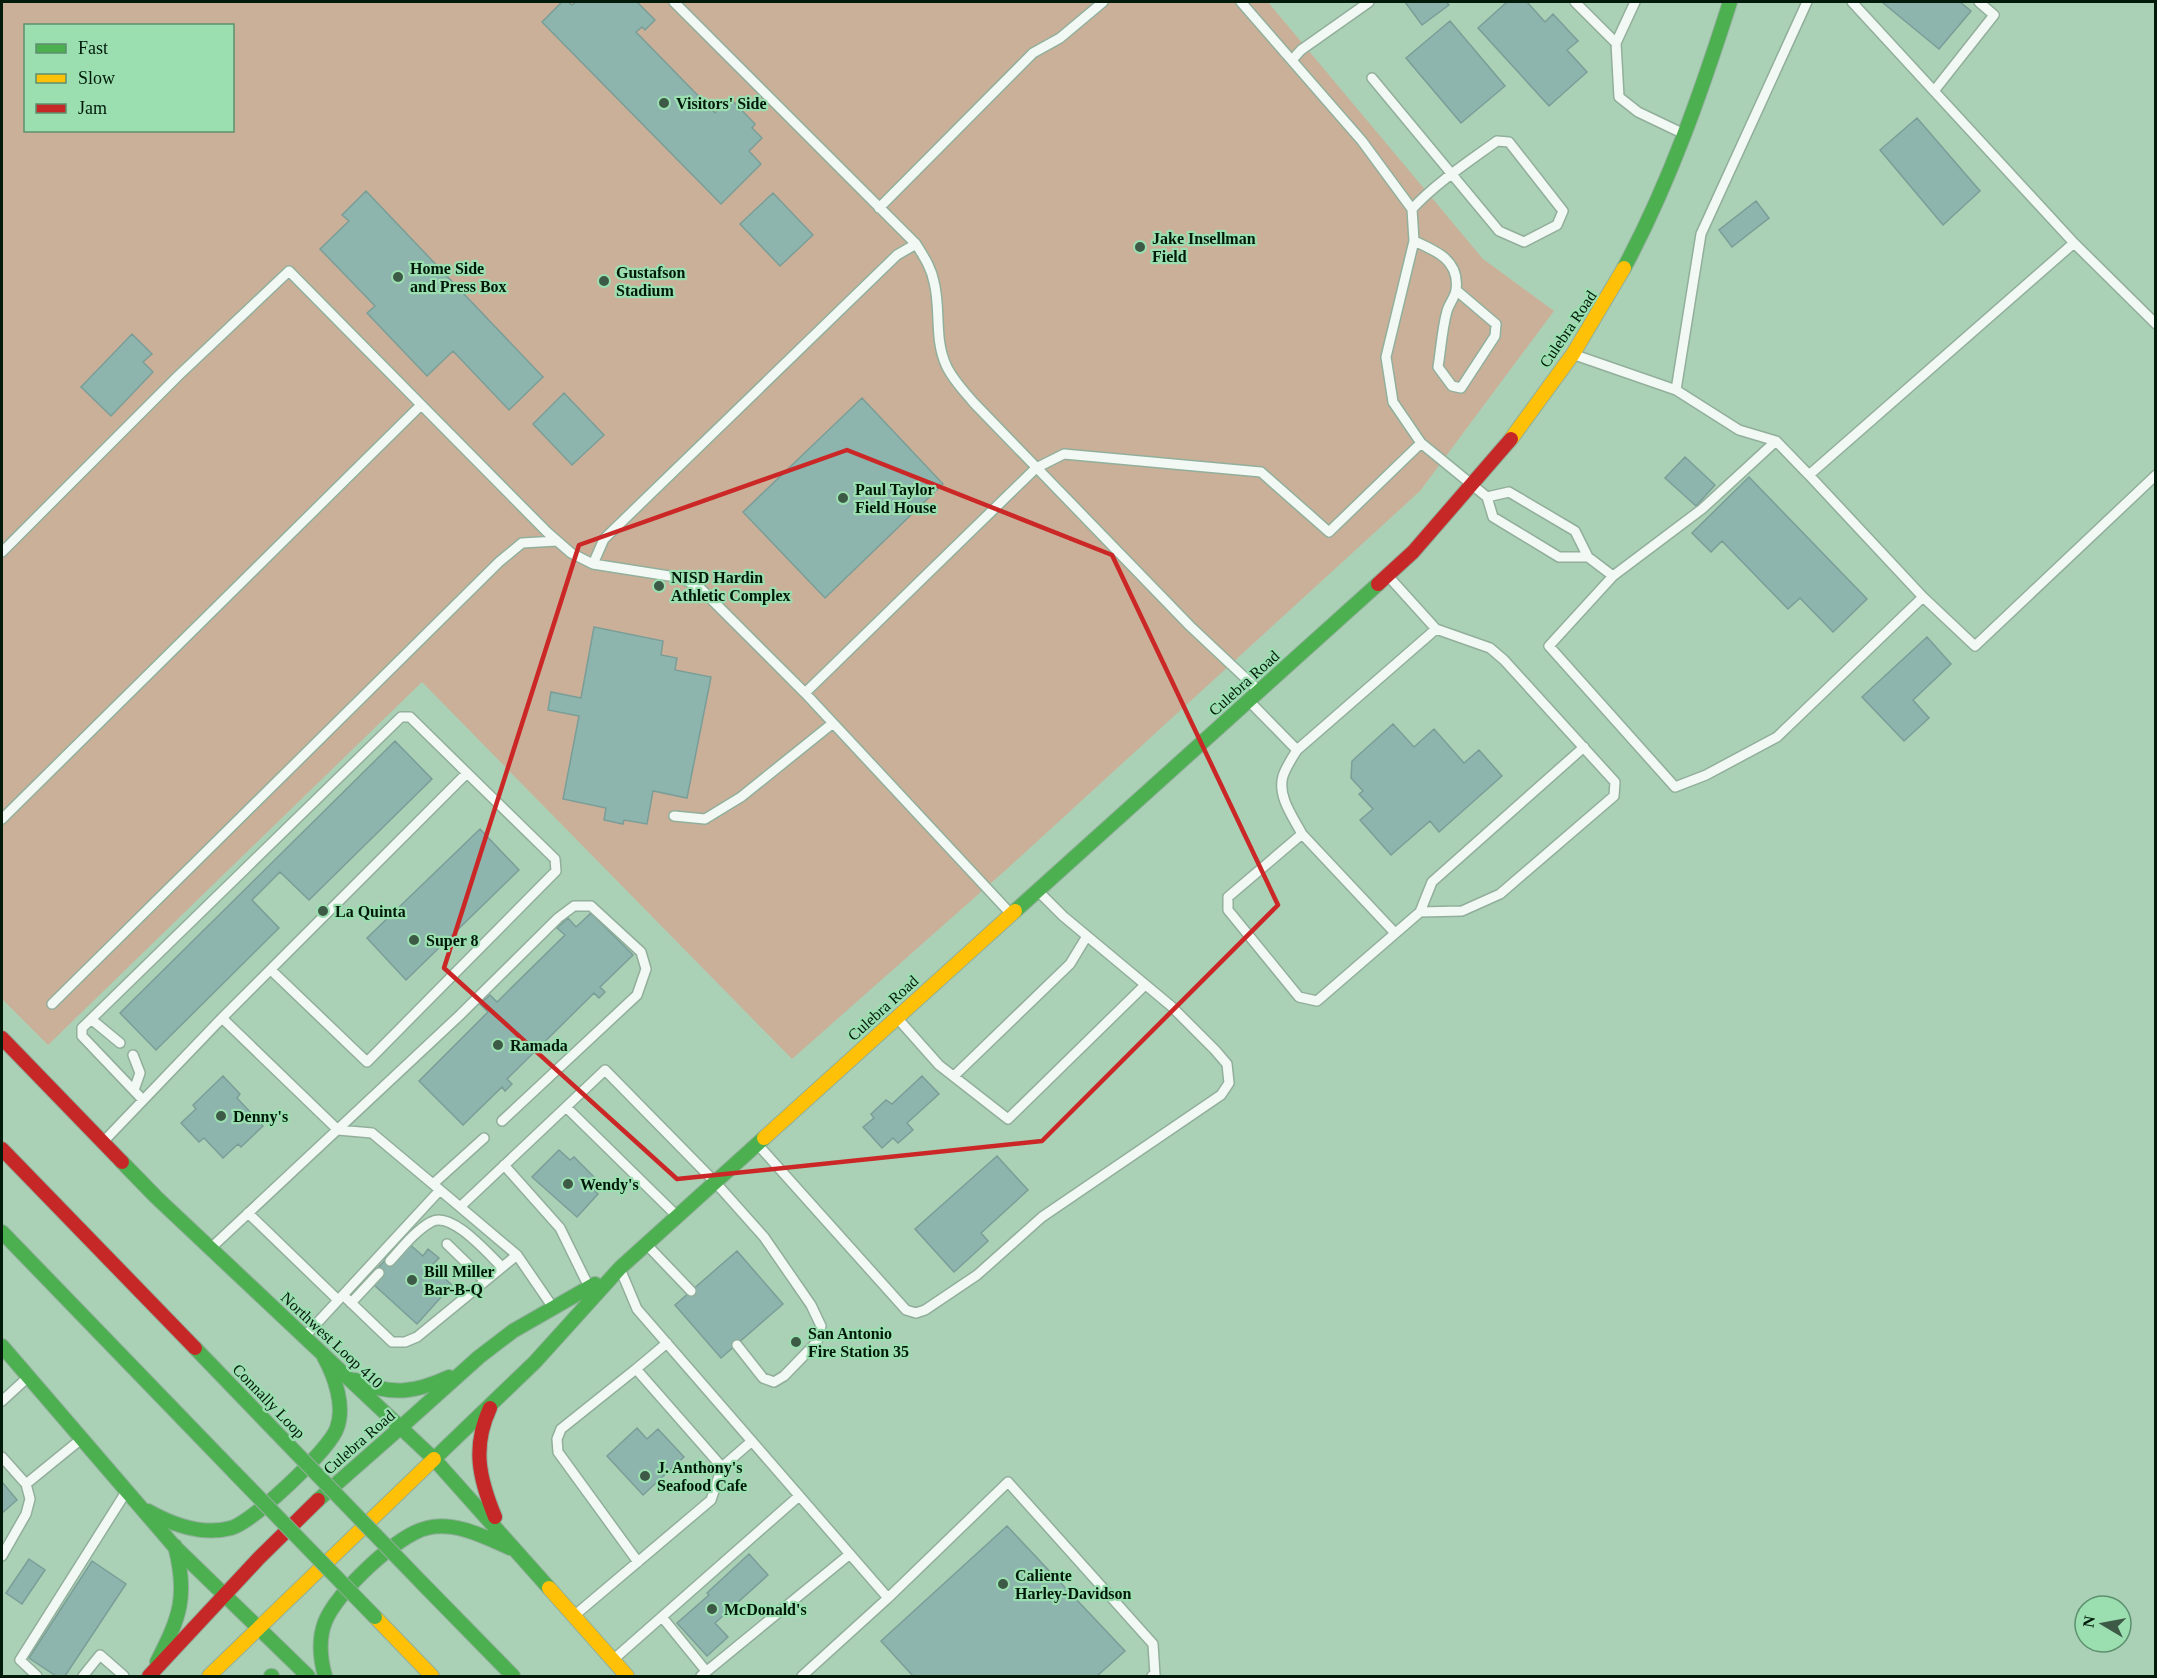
<svg xmlns="http://www.w3.org/2000/svg" width="2157" height="1678" font-family="Georgia,serif">
  <rect width="100%" height="100%" fill="#aad0b6"/>
  <path fill="#cbb099" fill-rule="evenodd" d="M 2,2 L 1268,2 L 1483,259 L 1554,311 L 1420,491 L 1008,868 L 792,1059 L 422,682 L 48,1045 L 2,999 ZM 26,26 L 232,26 L 232,130 L 26,130 Z"/>
  <path fill="#8db5ae" stroke="#7a9e97" stroke-width="1.5" d="M 562,2 L 568,2 L 572,5 L 576,2 L 637,2 L 655,20 L 645,30 L 642,27 L 636,32 L 715,113 L 730,98 L 755,124 L 752,128 L 762,138 L 749,151 L 761,164 L 721,204 L 542,22 Z
    M 1405,2 L 1446,2 L 1449,5 L 1422,25 Z
    M 1507,2 L 1527,2 L 1545,22 L 1553,14 L 1578,41 L 1567,50 L 1587,72 L 1549,106 L 1478,28 Z
    M 1882,2 L 1960,2 L 1971,11 L 1939,49 Z
    M 1450,21 L 1505,86 L 1461,123 L 1406,58 Z
    M 1917,118 L 1980,191 L 1943,225 L 1880,150 Z
    M 366,191 L 543,377 L 509,410 L 453,351 L 427,376 L 367,313 L 375,306 L 320,249 L 349,221 L 342,215 Z
    M 773,193 L 813,235 L 780,266 L 740,224 Z
    M 1756,201 L 1769,218 L 1732,247 L 1719,230 Z
    M 132,334 L 152,354 L 143,362 L 153,372 L 111,416 L 81,387 Z
    M 564,393 L 604,435 L 572,465 L 533,424 Z
    M 862,398 L 943,484 L 825,598 L 743,512 Z
    M 1685,457 L 1715,485 L 1696,506 L 1665,478 Z
    M 1749,477 L 1867,599 L 1833,632 L 1800,598 L 1788,609 L 1722,541 L 1711,552 L 1692,533 Z
    M 594,627 L 663,641 L 661,655 L 677,658 L 675,670 L 711,677 L 687,798 L 653,791 L 647,824 L 624,820 L 623,824 L 604,820 L 606,808 L 563,799 L 579,716 L 548,710 L 551,692 L 581,698 Z
    M 1927,637 L 1951,664 L 1913,700 L 1929,718 L 1904,741 L 1862,697 Z
    M 1393,724 L 1414,747 L 1434,729 L 1464,763 L 1479,750 L 1502,776 L 1439,832 L 1430,821 L 1391,855 L 1360,820 L 1373,809 L 1359,794 L 1363,791 L 1351,778 L 1352,761 Z
    M 395,741 L 432,779 L 309,900 L 280,872 L 252,900 L 279,928 L 156,1050 L 120,1013 Z
    M 480,829 L 519,870 L 406,980 L 367,938 Z
    M 591,913 L 633,955 L 600,987 L 605,992 L 599,998 L 594,993 L 507,1079 L 512,1084 L 505,1091 L 502,1087 L 463,1125 L 419,1081 L 488,1012 L 480,1004 L 490,995 L 497,1002 L 565,935 L 557,928 L 568,918 L 576,927 Z
    M 223,1076 L 240,1094 L 237,1098 L 263,1126 L 241,1147 L 238,1144 L 223,1158 L 204,1138 L 199,1142 L 181,1123 L 196,1109 L 193,1105 Z
    M 922,1076 L 939,1094 L 907,1123 L 913,1130 L 898,1143 L 893,1138 L 882,1148 L 863,1127 L 874,1118 L 871,1114 L 886,1100 L 892,1104 Z
    M 559,1150 L 570,1160 L 574,1157 L 598,1181 L 592,1188 L 598,1194 L 577,1217 L 532,1177 Z
    M 997,1156 L 1028,1190 L 981,1233 L 988,1241 L 954,1272 L 915,1229 Z
    M 408,1243 L 423,1256 L 428,1249 L 439,1258 L 431,1266 L 452,1285 L 417,1324 L 373,1284 L 376,1270 L 387,1258 Z
    M 737,1251 L 783,1304 L 721,1358 L 675,1305 Z
    M 637,1428 L 647,1439 L 658,1429 L 684,1457 L 643,1495 L 607,1456 Z
    M 2,1482 L 17,1500 L 2,1513 Z
    M 1007,1526 L 1125,1651 L 1097,1676 L 913,1676 L 881,1641 Z
    M 749,1554 L 768,1575 L 715,1623 L 728,1637 L 707,1656 L 677,1623 L 709,1595 L 707,1593 Z
    M 29,1559 L 45,1570 L 22,1604 L 6,1593 Z
    M 92,1561 L 126,1584 L 65,1676 L 56,1676 L 29,1658 Z"/>
  <g fill="none" stroke-linecap="round" stroke-linejoin="round">
    <g stroke="#91af9b" stroke-width="12">
      <path id="lane" d="M 674,2 L 916,244 C 924,257 931,267 934,282 C 941,309 934,339 946,365 C 952,379 964,391 974,403 L 1190,626 L 1257,689
        M 1241,2 L 1362,141 L 1412,209 L 1414,241 L 1386,357 L 1393,402 L 1421,443 L 1487,497 L 1493,517 L 1559,557 L 1588,557
        M 1575,2 L 1616,43
        M 1635,2 L 1616,43 L 1619,97 L 1638,112 L 1682,133
        M 1852,2 L 2074,243 L 2156,324
        M 1292,60 L 1301,50 L 1369,2
        M 1372,78 L 1499,231 L 1524,242 L 1557,225 L 1563,211 L 1509,142 L 1497,141 C 1468,162 1436,183 1412,209
        M 1934,91 L 1994,15 L 1979,2
        M 879,208 L 1033,53 L 1060,38 L 1103,2
        M 1414,241 C 1437,251 1460,261 1456,290 C 1455,297 1449,304 1447,311 C 1442,329 1441,349 1438,367 L 1452,386 L 1461,388 L 1495,336 L 1496,324 L 1456,290
        M 1575,355 L 1676,390 L 1739,430 L 1776,441
        M 1676,390 L 1701,234 L 1807,2
        M 1809,475 L 1923,597
        M 1487,497 L 1509,492 L 1575,531 L 1588,557 L 1613,576 L 1549,646 L 1675,787 L 1706,775 L 1777,737 L 1923,597 L 1975,646 L 2156,475
        M 2,552 L 178,376 L 289,271 L 547,532 L 571,553 L 593,564 L 682,578 L 700,588 L 805,693 L 1011,914
        M 593,564 L 604,539 L 897,255 L 916,244
        M 1613,576 L 1702,509 L 1776,441 L 1809,475 L 2074,243
        M 1389,577 L 1436,629 L 1297,750 C 1292,758 1286,767 1283,776 C 1277,796 1293,817 1302,834 L 1228,897 L 1228,910 L 1299,997 L 1317,1001 L 1420,912 L 1462,911 L 1500,894 L 1614,796 L 1615,782 L 1504,660 L 1490,648 L 1436,629
        M 805,693 L 1036,468 L 1064,454 L 1261,472 L 1329,532 L 1421,443
        M 1250,702 L 1297,750
        M 674,816 L 705,819 L 741,797 L 833,723
        M 2,819 L 421,405
        M 1302,834 L 1395,933
        M 1420,912 L 1432,882 L 1584,747
        M 52,1004 L 499,562 L 522,543 L 557,541
        M 222,1018 L 467,773 L 555,859 L 556,871 L 367,1062 L 271,970
        M 91,1019 L 120,1043
        M 899,1020 L 939,1065 L 1008,1119 L 1145,985
        M 133,1055 L 140,1073 L 134,1090
        M 954,1076 L 1070,964 L 1087,936
        M 143,1100 L 82,1036 L 82,1028 L 401,717 L 410,717 L 467,773
        M 566,1107 L 605,1070 L 715,1182 L 764,1237 L 811,1305 L 821,1326 L 817,1342 L 784,1376 L 774,1382 L 763,1378 L 737,1345
        M 104,1141 L 222,1018 L 338,1130 L 372,1133 L 440,1190
        M 759,1146 L 906,1310 L 916,1313 L 925,1310 L 977,1275 L 1042,1217 L 1221,1095 L 1229,1083 L 1227,1064 L 1215,1050 L 1171,1006 L 1063,916 L 1039,892
        M 504,1165 L 560,1228 L 588,1285
        M 433,1184 L 484,1138
        M 460,1207 L 566,1107 L 677,1216
        M 248,1213 L 338,1300
        M 447,1244 L 485,1281
        M 647,1245 L 691,1291
        M 212,1247 L 460,1015 L 558,918 L 574,906 L 591,906 L 641,952 L 646,969 L 637,995 L 502,1121
        M 390,1261 C 402,1248 415,1231 431,1222 C 451,1210 488,1254 502,1267
        M 621,1271 L 637,1309 L 888,1598 L 802,1676
        M 343,1295 L 392,1342 L 405,1342 L 417,1337 L 517,1255
        M 351,1303 L 379,1273
        M 306,1335 L 440,1190 L 517,1255 L 552,1306
        M 667,1343 L 636,1369 L 722,1467
        M 636,1369 L 561,1429 L 557,1439 L 558,1452 L 638,1562
        M 2,1401 L 26,1379
        M 2,1457 L 26,1484 L 80,1440
        M 2,1556 L 26,1514 L 30,1499 L 26,1484
        M 888,1598 L 1008,1482 L 1153,1644 L 1155,1675 L 1152,1676
        M 575,1615 L 711,1500 L 722,1467 L 752,1441
        M 662,1617 L 706,1671
        M 614,1659 L 799,1496
        M 37,1676 L 20,1660 L 126,1492
        M 83,1676 L 100,1655 L 124,1676
        M 701,1676 L 850,1554"/>
    </g>
    <g stroke="#91af9b" stroke-width="16">
      <path id="fast" d="M 1624,268 C 1669,184 1701,93 1730,2
        M 1015,911 L 1378,584
        M 122,1162 L 156,1197 L 434,1459 L 549,1588
        M 2,1232 L 235,1473
        M 2,1346 L 174,1546 L 308,1676
        M 195,1348 L 275,1431
        M 355,1380 C 391,1396 414,1393 449,1377
        M 401,1427 L 479,1357 L 513,1331 L 595,1284
        M 434,1459 L 535,1362 L 620,1268 L 764,1138
        M 318,1500 L 401,1427
        M 148,1511 C 173,1525 202,1536 231,1528 C 253,1522 330,1449 337,1428 C 345,1406 335,1377 324,1357
        M 421,1582 L 513,1676
        M 157,1662 C 180,1617 188,1596 175,1546
        M 271,1676 L 272,1676
        M 325,1676 C 320,1658 318,1640 325,1622 C 336,1593 397,1535 427,1528 C 455,1521 485,1537 510,1548"/>
    </g>
    <g stroke="#91af9b" stroke-width="16">
      <path id="slow" d="M 1511,439 L 1573,354 L 1624,268
        M 764,1138 L 1015,911
        M 549,1588 L 627,1676
        M 375,1617 L 432,1676
        M 209,1676 L 434,1459"/>
    </g>
    <g stroke="#91af9b" stroke-width="16">
      <path id="jam" d="M 1378,584 L 1413,552 L 1511,439
        M 2,1038 L 122,1162
        M 2,1149 L 195,1348
        M 490,1408 C 472,1447 479,1478 495,1517
        M 149,1676 L 259,1558 L 318,1500"/>
    </g>
    <use href="#lane" stroke="#f2f8f4" stroke-width="9"/>
    <use href="#fast" stroke="#4caf50" stroke-width="14"/>
    <use href="#slow" stroke="#ffc107" stroke-width="14"/>
    <use href="#jam" stroke="#c62828" stroke-width="14"/>
    <g stroke="#91af9b" stroke-width="16" stroke-linecap="butt">
      <path id="fast-bridge" d="M 275,1431 L 421,1582
        M 235,1473 L 375,1617"/>
    </g>
    <use href="#fast-bridge" stroke="#4caf50" stroke-width="14"/>
  </g>
  <path fill="none" stroke="#cb2726" stroke-width="4.5" stroke-linejoin="round" d="M 847,450 L 1112,555 L 1278,905 L 1042,1141 L 677,1179 L 444,968 L 579,545 Z"/>
  <g fill="#3c5a46" stroke="#9bdfb0" stroke-width="2">
    <circle cx="664" cy="103" r="6"/>
    <circle cx="1140" cy="247" r="6"/>
    <circle cx="398" cy="277" r="6"/>
    <circle cx="604" cy="281" r="6"/>
    <circle cx="843" cy="498" r="6"/>
    <circle cx="659" cy="586" r="6"/>
    <circle cx="323" cy="911" r="6"/>
    <circle cx="414" cy="940" r="6"/>
    <circle cx="498" cy="1045" r="6"/>
    <circle cx="221" cy="1116" r="6"/>
    <circle cx="568" cy="1184" r="6"/>
    <circle cx="412" cy="1280" r="6"/>
    <circle cx="796" cy="1342" r="6"/>
    <circle cx="645" cy="1476" r="6"/>
    <circle cx="1003" cy="1584" r="6"/>
    <circle cx="712" cy="1609" r="6"/>
  </g>
  <g text-anchor="middle" dominant-baseline="central" stroke-width="4.5" stroke-linejoin="round" paint-order="stroke">
    <g font-size="16" font-weight="bold" fill="#011a0a" stroke="#9bdfb0" text-anchor="start">
      <text x="676" y="103">Visitors' Side</text>
      <text x="1152" y="238">Jake Insellman<tspan x="1152" dy="18">Field</tspan></text>
      <text x="410" y="268">Home Side<tspan x="410" dy="18">and Press Box</tspan></text>
      <text x="616" y="272">Gustafson<tspan x="616" dy="18">Stadium</tspan></text>
      <text x="855" y="489">Paul Taylor<tspan x="855" dy="18">Field House</tspan></text>
      <text x="671" y="577">NISD Hardin<tspan x="671" dy="18">Athletic Complex</tspan></text>
      <text x="335" y="911">La Quinta</text>
      <text x="426" y="940">Super 8</text>
      <text x="510" y="1045">Ramada</text>
      <text x="233" y="1116">Denny's</text>
      <text x="580" y="1184">Wendy's</text>
      <text x="424" y="1271">Bill Miller<tspan x="424" dy="18">Bar-B-Q</tspan></text>
      <text x="808" y="1333">San Antonio<tspan x="808" dy="18">Fire Station 35</tspan></text>
      <text x="657" y="1467">J. Anthony's<tspan x="657" dy="18">Seafood Cafe</tspan></text>
      <text x="1015" y="1575">Caliente<tspan x="1015" dy="18">Harley-Davidson</tspan></text>
      <text x="724" y="1609">McDonald's</text>
    </g>
    <g font-size="16" fill="#011a0a" stroke="#9bdfb0">
      <text transform="translate(1568 329) rotate(-56)">Culebra Road</text>
      <text transform="translate(1244 683) rotate(-42)">Culebra Road</text>
      <text transform="translate(883 1008) rotate(-42)">Culebra Road</text>
      <text transform="translate(332 1340) rotate(43)">Northwest Loop 410</text>
      <text transform="translate(269 1401) rotate(46)">Connally Loop</text>
      <text transform="translate(359 1442) rotate(-41)">Culebra Road</text>
    </g>
  </g>
  <rect width="2157" height="1678" fill="none" stroke="#011a0a" stroke-width="6"/>
  <rect x="24" y="24" width="210" height="108" fill="#9bdfb0" stroke="#5d906e" stroke-width="1.5"/>
  <rect x="36" y="44" width="30" height="9" fill="#4caf50" stroke="#5d906e" stroke-width="1.5"/>
  <text x="78" y="54" font-size="18" fill="#011a0a">Fast</text>
  <rect x="36" y="74" width="30" height="9" fill="#ffc107" stroke="#5d906e" stroke-width="1.5"/>
  <text x="78" y="84" font-size="18" fill="#011a0a">Slow</text>
  <rect x="36" y="104" width="30" height="9" fill="#c62828" stroke="#5d906e" stroke-width="1.5"/>
  <text x="78" y="114" font-size="18" fill="#011a0a">Jam</text>
  <g transform="translate(2103 1624) rotate(280)"><circle r="28" fill="#9bdfb0" stroke="#5d906e" stroke-width="1.5"/>
  <path d="M0-4.5L10 22L0 15L-10 22Z" fill="#3c5a46"/>
  <text y="-9" font-size="16" font-weight="bold" text-anchor="middle" fill="#011a0a">N</text>
  </g>
</svg>
